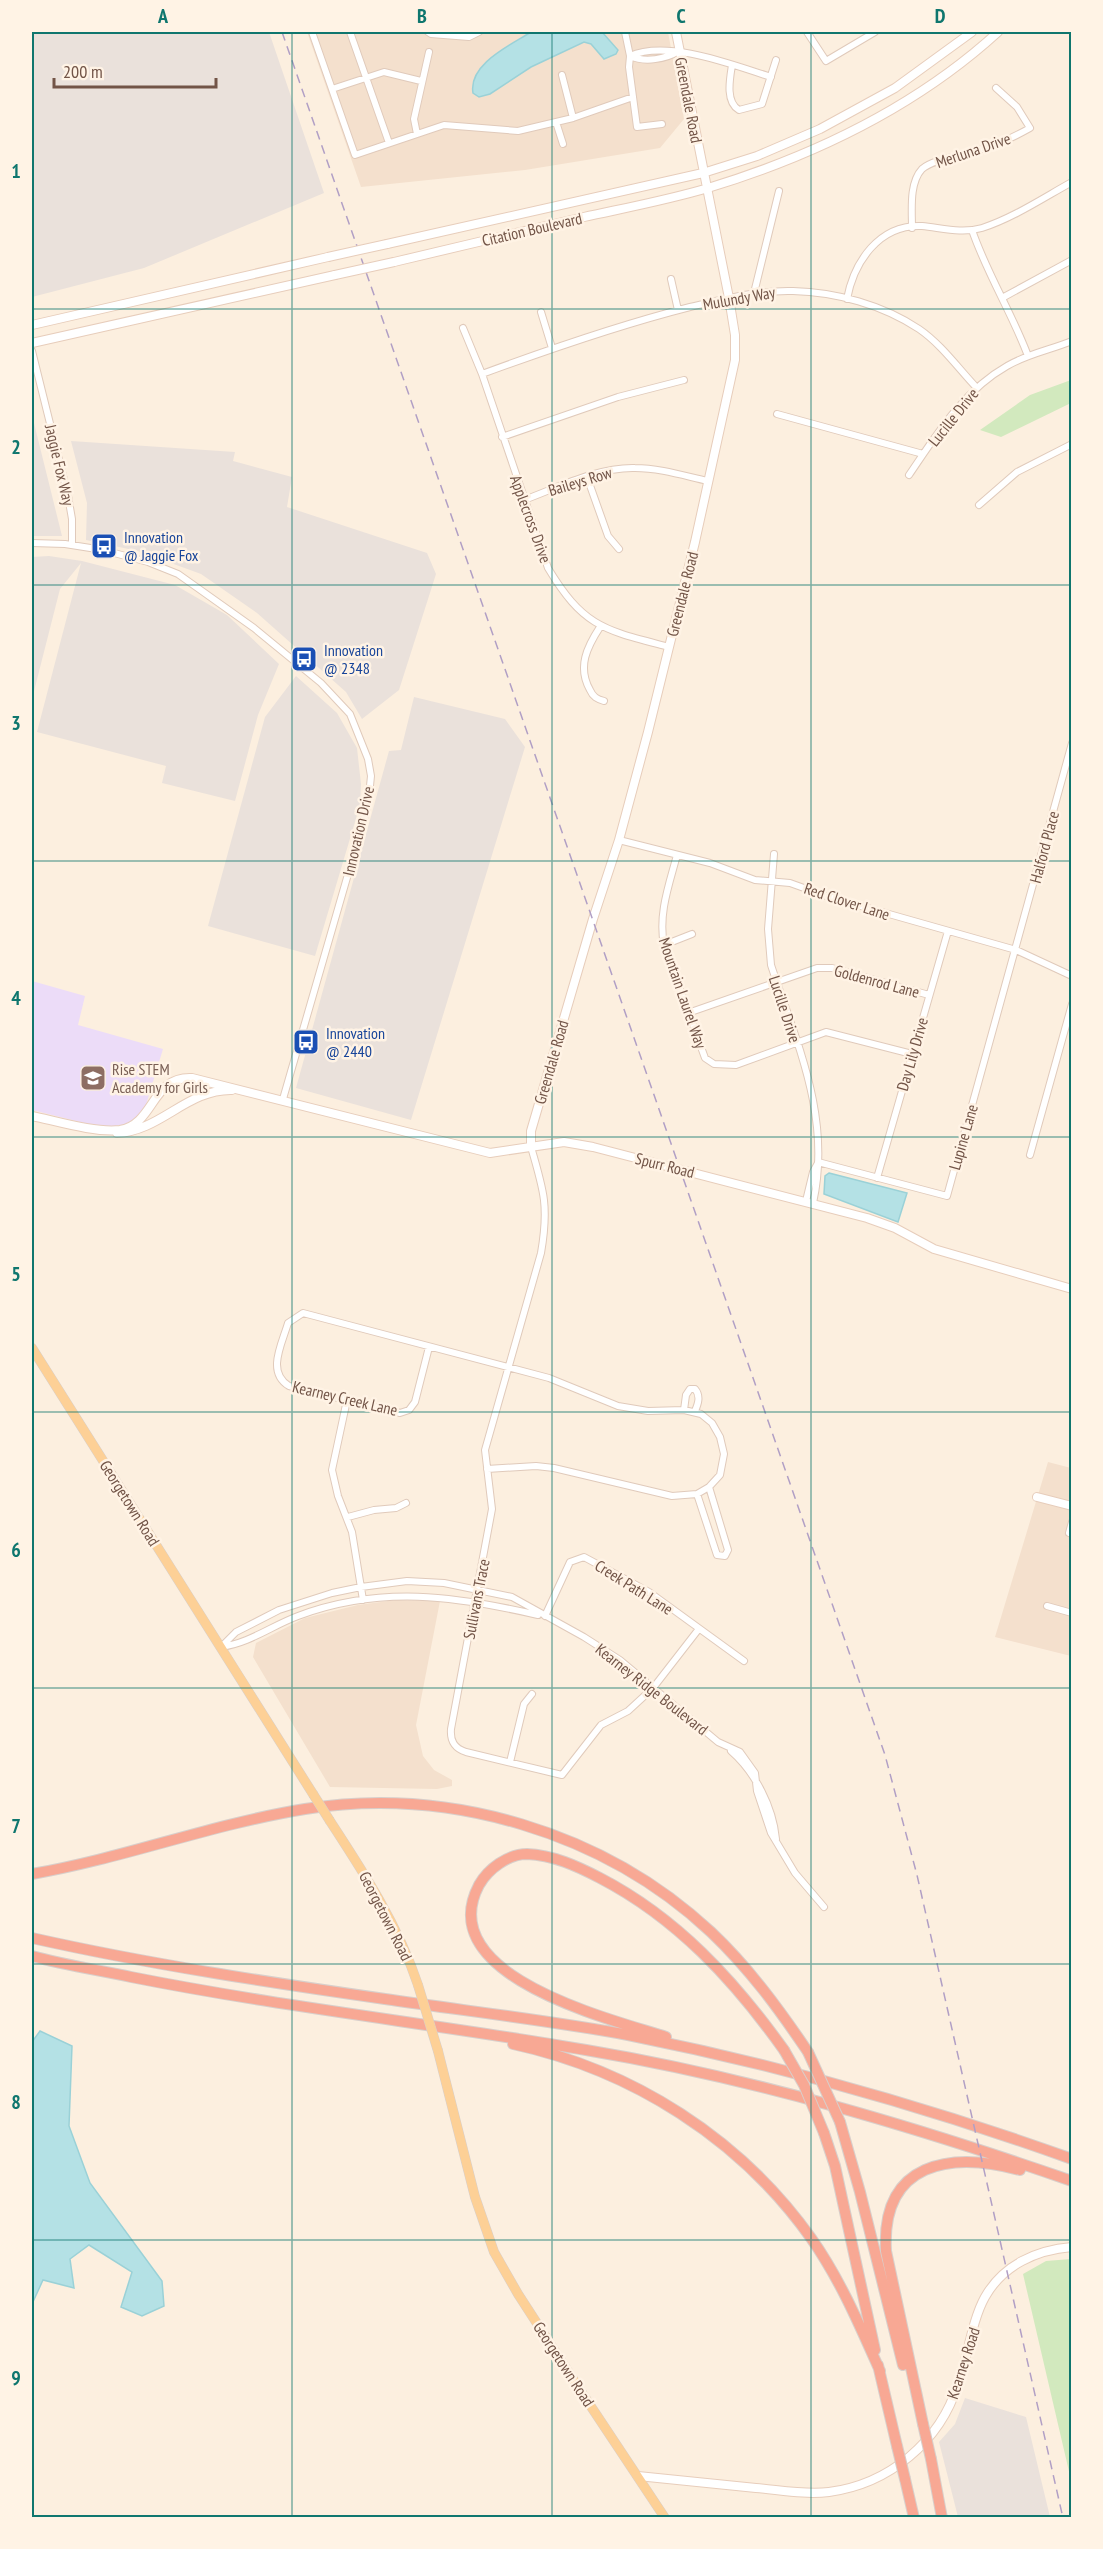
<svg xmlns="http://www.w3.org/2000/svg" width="1103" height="2549" font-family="'PT Sans Narrow',sans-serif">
  <rect width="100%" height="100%" fill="#fcefdf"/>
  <path fill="#f4e0cd" d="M 307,32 L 668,32 L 684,119 L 660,148 L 525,170 L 361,187 Z
    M 1048,1462 L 1071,1468 L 1071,1656 L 995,1637 Z
    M 396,1600 L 440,1601 L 416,1725 L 423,1756 L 434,1770 L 452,1780 L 452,1786 L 437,1789 L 330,1787 L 253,1657 L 256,1643 L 305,1618 L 358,1605 Z"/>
  <path fill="#eae1db" d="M 32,32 L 269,32 L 324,193 L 144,268 L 32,297 Z
    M 32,415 L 62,536 L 32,536 Z
    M 71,441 L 235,452 L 233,461 L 292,477 L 287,507 L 427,553 L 436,574 L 399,690 L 362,719 L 346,692 L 257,613 L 201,574 L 138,551 L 86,540 L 87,503 Z
    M 49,556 L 82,561 L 175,585 L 227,615 L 279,664 L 258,715 L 235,801 L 162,783 L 166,766 L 37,732 L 81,563 L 60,589 L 32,699 L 32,557 Z
    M 296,676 L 337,713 L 357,748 L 361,784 L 360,805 L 315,956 L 208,926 L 265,717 Z
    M 414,697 L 505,719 L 525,747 L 411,1120 L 296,1088 L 389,751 L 401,750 Z
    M 965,2398 L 1026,2417 L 1050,2517 L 958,2517 L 939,2442 L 955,2424 Z"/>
  <path fill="#ecdcf8" d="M 32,981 L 85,996 L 78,1025 L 163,1049 L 145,1108 L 136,1118 L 127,1124 L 104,1128 L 32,1110 Z"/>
  <path fill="#d2e9be" d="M 1071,380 L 1071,403 L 1001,437 L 980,430 L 1030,395 Z
    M 1071,2259 L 1072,2259 L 1071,2480 L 1023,2274 L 1046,2261 Z"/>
  <path fill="#b4e1e5" stroke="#9ad1d7" stroke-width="1.5" d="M 531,32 L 602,32 L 618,50 L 616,54 L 604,59 L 591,44 L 584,42 L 531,67 L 490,94 L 479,97 L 473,93 C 468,64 511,45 531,32 Z
    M 829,1173 L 907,1193 L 898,1222 L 824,1194 L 825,1176 Z
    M 40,2031 L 72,2046 L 69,2126 L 90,2183 L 162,2281 L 164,2306 L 142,2316 L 121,2307 L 132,2272 L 89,2245 L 70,2259 L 74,2288 L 43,2280 L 32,2304 L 32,2042 Z"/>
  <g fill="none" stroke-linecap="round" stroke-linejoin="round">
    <g stroke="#e0cabb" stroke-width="8">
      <path id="street" d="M 312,32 L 355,155 L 444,125 L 518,131 L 573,118 L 633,97
        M 350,32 L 389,143
        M 428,32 L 431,34 L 469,37 L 479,32
        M 625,32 L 630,56 L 629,67 L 637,127 L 662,124
        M 807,32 L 826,61 L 875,32
        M 679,51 C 666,59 645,63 630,56 C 667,39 733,65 771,77
        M 732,65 C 730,78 725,102 739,110 L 762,104 L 776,60
        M 562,75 L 573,118
        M 332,89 L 384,72 L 421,81
        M 556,122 L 563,144
        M 417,134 L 414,119 L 429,52
        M 912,228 C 912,210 909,183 922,169 C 933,159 965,155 979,150 C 997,145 1014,137 1030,128 L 1017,107 L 996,88
        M 972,230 C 987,274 1012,313 1028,356
        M 671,279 L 678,310
        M 754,293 L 779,191
        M 1002,298 L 1072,260
        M 847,299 C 854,262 879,224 922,226 C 942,228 962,234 982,228 C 1013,218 1043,198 1072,182
        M 541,312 L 552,348
        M 463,328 L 482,374 L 548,568 C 584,628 605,630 669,647
        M 32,351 L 68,496 L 72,519 L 72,545
        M 482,374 C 550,349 619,325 690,307 C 724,299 758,290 793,291 C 836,292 883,305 919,329 C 941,344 958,368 976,387
        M 777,414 L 923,454
        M 502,437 L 618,397 L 684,380
        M 909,475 C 937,434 963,391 1007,366 C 1027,354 1050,350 1072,341
        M 587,477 L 608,536 L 619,549
        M 524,500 C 559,487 598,467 635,468 C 660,468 685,476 708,481
        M 979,505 L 1017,472 L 1072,444
        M 32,543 L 65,544 L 103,550 L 148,562 L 178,574 L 254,628 L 321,683 L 350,714 L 368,759 L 371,776 L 368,805 L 283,1099
        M 600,627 C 587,647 577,667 590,690 C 593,697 597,699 604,701
        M 619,840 L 710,863 L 755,880 L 790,883 L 829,897 L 1016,950 L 1072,976
        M 774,854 L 768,929 L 771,965 C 797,1044 832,1118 813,1203
        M 677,855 C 669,885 658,914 664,945 L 705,1058 L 714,1064 L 736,1065 L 826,1032 L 912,1054
        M 664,945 L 692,934
        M 688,1013 L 817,968 L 832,968 L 929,995
        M 531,1147 C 544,1191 549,1207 541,1253 L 485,1450 L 492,1509 L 451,1729 C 450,1741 454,1748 466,1752 L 562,1775 L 601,1725 L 628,1711 L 653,1688 L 698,1630
        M 1030,1155 L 1072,1004
        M 818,1162 L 947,1196 L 1072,743
        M 877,1178 L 948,931
        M 806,1201 L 813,1172 L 818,1163
        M 429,1347 L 415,1402 L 409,1410 L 400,1413 L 289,1386 C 266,1372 282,1344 288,1323 L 303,1313 L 549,1378 L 618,1406 L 648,1411 L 684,1410 L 701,1414 L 712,1423 L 720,1437 L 724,1454 L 720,1475 L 709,1487 L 697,1494 L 672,1496 L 554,1468 L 536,1466 L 487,1469
        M 347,1400 L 332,1470 L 338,1496 L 352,1532 L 363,1600
        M 684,1410 L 686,1395 L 690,1389 L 695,1389 C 701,1396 698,1404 695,1411
        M 697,1494 L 717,1555 L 725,1556 L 728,1550 L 709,1487
        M 348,1517 L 374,1510 L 396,1508 L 406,1503
        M 1069,1533 L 1072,1522
        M 1047,1606 L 1072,1613
        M 545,1616 L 570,1562 L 584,1557 L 649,1592 L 744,1661
        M 221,1647 L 236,1632 L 279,1610 L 332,1593 L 361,1587 L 407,1581 L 444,1583 L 512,1597 L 584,1637 L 620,1660 L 718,1742 L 740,1752 L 755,1773 L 757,1791 L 771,1833 L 795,1873 L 824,1907
        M 221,1647 C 250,1643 271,1626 298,1616 C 381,1585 455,1596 538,1615
        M 731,1751 C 755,1772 773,1807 776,1839
        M 510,1762 L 524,1704 L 532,1694"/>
    </g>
    <g stroke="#e7cdbb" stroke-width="10">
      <path id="secondary" d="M 387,244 L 703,173 L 757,156 L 820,129 L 895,88 L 972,32
        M 394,262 C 457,247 521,232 584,217 C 625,208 668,200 708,188 C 813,156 917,106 998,32
        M 32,325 L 328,257
        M 32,343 L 335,275
        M 32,1116 C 56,1121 95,1133 120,1130 C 155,1124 151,1076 192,1078 L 490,1153 L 564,1142 L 593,1147 L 867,1218 L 895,1228 L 934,1249 L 1072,1289
        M 117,1133 C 161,1131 187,1089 232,1090
        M 531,1147 L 531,1131 L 593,919 L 619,840 L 648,732 L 695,542 L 735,360 L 735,335 L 729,298 L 676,32
        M 1037,1497 L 1072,1506
        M 638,2476 C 678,2480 717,2484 756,2488 C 780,2490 805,2495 829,2492 C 889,2484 940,2442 958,2384 C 967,2359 972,2320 985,2297 C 1003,2265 1036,2250 1072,2247"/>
    </g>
    <g stroke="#d8cfcb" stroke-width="10">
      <path id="primary" d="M 32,1348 L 313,1794
        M 330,1821 C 364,1873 398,1925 418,1985
        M 438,2051 L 475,2197 L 494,2252 L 518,2294 L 582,2393 L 665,2518"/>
    </g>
    <g stroke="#d8cfcb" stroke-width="12">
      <path id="highway" d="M 32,1874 C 124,1858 212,1824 305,1809 C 449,1786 604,1832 711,1932 C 749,1968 779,2009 808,2052
        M 32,1938 C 148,1964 266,1982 385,1999 C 466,2011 548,2020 628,2035 C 779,2065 927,2107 1072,2159
        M 32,1956 C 64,1965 98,1970 131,1977 C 282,2007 435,2024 586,2050 C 752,2078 913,2126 1072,2181
        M 666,2037 C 611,2019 431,1976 479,1885 C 488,1869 508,1854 527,1854 C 553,1855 577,1866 600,1878 C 677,1918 734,1980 784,2050
        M 513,2044 C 632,2070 740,2138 811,2238 C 840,2279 860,2326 880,2371
        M 840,2122 L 860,2192 L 903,2365
        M 824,2133 L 835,2166 L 875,2350
        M 878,2365 L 897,2446
        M 923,2424 L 886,2251 C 881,2162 950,2151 1020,2170
        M 931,2459 L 942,2518
        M 905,2479 L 914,2518"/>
    </g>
    <use href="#street" stroke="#fff" stroke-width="6"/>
    <use href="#secondary" stroke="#fff" stroke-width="8"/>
    <use href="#primary" stroke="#fdd096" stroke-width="9"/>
    <use href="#highway" stroke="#f8a894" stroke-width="10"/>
    <path stroke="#b19fc5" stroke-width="1.5" stroke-dasharray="9 6" stroke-linecap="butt" d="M 282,32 L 885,1755 L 917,1875 L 1063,2518"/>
    <g stroke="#e7cdbb" stroke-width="10" stroke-linecap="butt">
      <path id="secondary-bridge" d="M 328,257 L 387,244
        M 335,275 L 394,262"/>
    </g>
    <g stroke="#d8cfcb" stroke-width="10" stroke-linecap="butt">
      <path id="primary-bridge" d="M 313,1794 L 330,1821
        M 418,1985 L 438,2051"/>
    </g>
    <g stroke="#d8cfcb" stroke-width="12" stroke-linecap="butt">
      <path id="highway-bridge" d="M 784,2050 L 804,2085 L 824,2133
        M 808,2052 L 840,2122
        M 923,2424 L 931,2459
        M 897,2446 L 905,2479"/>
    </g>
    <use href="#secondary-bridge" stroke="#fff" stroke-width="8"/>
    <use href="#primary-bridge" stroke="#fdd096" stroke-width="9"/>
    <use href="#highway-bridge" stroke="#f8a894" stroke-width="10"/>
  </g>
  <path fill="none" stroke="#0f766e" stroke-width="1.5" stroke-opacity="0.55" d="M 292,32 L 292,2518M 552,32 L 552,2518M 811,32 L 811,2518M 32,309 L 1072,309M 32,585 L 1072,585M 32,861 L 1072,861M 32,1137 L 1072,1137M 32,1412 L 1072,1412M 32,1688 L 1072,1688M 32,1964 L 1072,1964M 32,2240 L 1072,2240"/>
  <defs>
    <g id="bus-square" transform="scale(1.35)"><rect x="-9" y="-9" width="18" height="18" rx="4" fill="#1a4fb4" stroke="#fff3e5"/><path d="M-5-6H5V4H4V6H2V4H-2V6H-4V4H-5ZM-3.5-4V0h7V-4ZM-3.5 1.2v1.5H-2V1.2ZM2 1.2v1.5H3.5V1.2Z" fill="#fff"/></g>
    <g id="school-square" transform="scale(1.35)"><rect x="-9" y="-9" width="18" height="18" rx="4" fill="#8d6e63" stroke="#fff3e5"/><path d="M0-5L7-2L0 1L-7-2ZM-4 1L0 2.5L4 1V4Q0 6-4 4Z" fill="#fff"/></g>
  </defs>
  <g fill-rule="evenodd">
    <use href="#bus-square" x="104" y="546"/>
    <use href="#bus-square" x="304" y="659"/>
    <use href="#bus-square" x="306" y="1042"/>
    <use href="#school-square" x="93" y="1078"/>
  </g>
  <g text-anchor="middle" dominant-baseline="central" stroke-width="5" stroke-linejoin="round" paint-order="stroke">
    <g font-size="16" fill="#725447" stroke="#fff3e5">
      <text transform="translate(689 100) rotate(79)">Greendale Road</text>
      <text transform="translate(973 150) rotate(-19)">Merluna Drive</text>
      <text transform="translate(532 229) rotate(-13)">Citation Boulevard</text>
      <text transform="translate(739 298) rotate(-10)">Mulundy Way</text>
      <text transform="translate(953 417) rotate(-51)">Lucille Drive</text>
      <text transform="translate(60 465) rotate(77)">Jaggie Fox Way</text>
      <text transform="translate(580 481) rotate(-17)">Baileys Row</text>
      <text transform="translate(531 519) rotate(70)">Applecross Drive</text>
      <text transform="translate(682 594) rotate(-76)">Greendale Road</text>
      <text transform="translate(358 831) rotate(-77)">Innovation Drive</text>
      <text transform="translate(1044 847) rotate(-75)">Halford Place</text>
      <text transform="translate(847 901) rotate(18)">Red Clover Lane</text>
      <text transform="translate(877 981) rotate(15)">Goldenrod Lane</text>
      <text transform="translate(683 993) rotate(71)">Mountain Laurel Way</text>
      <text transform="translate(785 1009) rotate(72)">Lucille Drive</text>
      <text transform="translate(912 1054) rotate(-74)">Day Lily Drive</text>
      <text transform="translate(551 1062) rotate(-74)">Greendale Road</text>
      <text transform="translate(963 1137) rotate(-74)">Lupine Lane</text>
      <text transform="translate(665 1165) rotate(14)">Spurr Road</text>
      <text transform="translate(345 1398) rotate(13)">Kearney Creek Lane</text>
      <text transform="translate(130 1503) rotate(58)">Georgetown Road</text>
      <text transform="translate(634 1587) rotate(32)">Creek Path Lane</text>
      <text transform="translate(476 1599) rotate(-79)">Sullivans Trace</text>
      <text transform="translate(652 1689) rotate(38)">Kearney Ridge Boulevard</text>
      <text transform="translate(386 1916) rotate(63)">Georgetown Road</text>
      <text transform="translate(963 2363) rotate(-72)">Kearney Road</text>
      <text transform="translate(564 2364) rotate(57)">Georgetown Road</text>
    </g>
    <g font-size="16" fill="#164399" stroke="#fff3e5" text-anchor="start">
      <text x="124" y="537">Innovation<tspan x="124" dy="18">@ Jaggie Fox</tspan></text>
      <text x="324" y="650">Innovation<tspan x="324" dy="18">@ 2348</tspan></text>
      <text x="326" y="1033">Innovation<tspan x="326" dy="18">@ 2440</tspan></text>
    </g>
    <g font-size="16" fill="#785e54" stroke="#fff3e5" text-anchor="start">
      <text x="112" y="1069">Rise STEM<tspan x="112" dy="18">Academy for Girls</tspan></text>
    </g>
  </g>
  <rect width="1103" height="2549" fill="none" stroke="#fff3e5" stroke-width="66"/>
  <path d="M54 78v9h162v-9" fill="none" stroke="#725447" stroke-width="3"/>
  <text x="63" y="78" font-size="18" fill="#725447" stroke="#fff3e5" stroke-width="4.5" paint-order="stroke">200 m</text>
  <rect x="33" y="33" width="1037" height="2483" fill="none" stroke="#0f766e" stroke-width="2"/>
  <g font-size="20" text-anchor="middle" font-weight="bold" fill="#0f766e">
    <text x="163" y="23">A</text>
    <text x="422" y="23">B</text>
    <text x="681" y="23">C</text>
    <text x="940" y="23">D</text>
    <text x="16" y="178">1</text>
    <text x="16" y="454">2</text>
    <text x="16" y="730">3</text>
    <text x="16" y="1005">4</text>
    <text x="16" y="1281">5</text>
    <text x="16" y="1557">6</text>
    <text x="16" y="1833">7</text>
    <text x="16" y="2109">8</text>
    <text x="16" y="2385">9</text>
  </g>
</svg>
